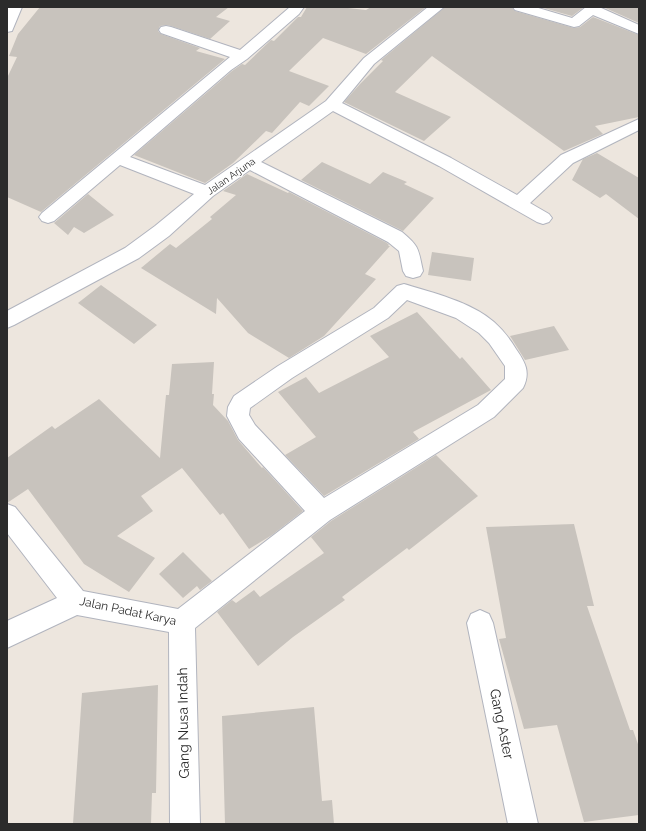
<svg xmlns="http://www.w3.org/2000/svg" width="646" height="831" font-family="Raleway,sans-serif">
  <rect width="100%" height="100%" fill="#ede6de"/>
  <path fill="#c8c3bd" d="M 40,7 L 229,7 L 216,17 L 230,21 L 210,39 L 171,26 L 166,25 L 160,26 L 158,31 L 161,34 L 200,48 L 196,51 L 225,59 L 41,212 L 7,197 L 7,78 L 17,57 L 9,56 L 18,34 Z
    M 307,7 L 339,7 L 366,10 L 371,7 L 426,7 L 366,54 L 323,38 L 289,71 L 329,86 L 309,106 L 300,102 L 272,133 L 266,131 L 233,163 L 205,183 L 134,155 L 232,71 L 242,64 L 245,65 L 271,40 L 274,41 L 298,17 L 301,17 Z
    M 445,7 L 512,7 L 515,11 L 574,28 L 580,27 L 593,17 L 639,35 L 639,117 L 595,126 L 603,134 L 564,151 L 432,56 L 395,92 L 451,117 L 424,141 L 344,102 L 360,84 L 383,61 L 381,60 Z
    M 540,7 L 584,7 L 572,16 Z
    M 603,7 L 639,7 L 639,23 Z
    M 597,153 L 639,178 L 639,219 L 606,194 L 600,198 L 572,180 L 583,159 Z
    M 322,162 L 370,184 L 383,172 L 407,182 L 404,184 L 434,198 L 403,231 L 301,180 Z
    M 247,174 L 288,193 L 289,192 L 387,243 L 389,245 L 388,246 L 390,246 L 365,274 L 376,279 L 324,336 L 289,358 L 248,333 L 217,298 L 216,314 L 141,268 L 170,244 L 176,248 L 212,219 L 210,217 L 236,195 L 223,191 Z
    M 88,194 L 114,215 L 84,233 L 74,227 L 68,235 L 54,223 Z
    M 432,252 L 474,258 L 471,281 L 428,275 Z
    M 101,285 L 157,325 L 134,344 L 78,303 Z
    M 417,312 L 460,359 L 462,357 L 491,390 L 413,432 L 419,439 L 324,496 L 285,455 L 316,437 L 278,392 L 306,377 L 319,393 L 389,357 L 370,336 Z
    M 554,326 L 569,350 L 525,360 L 510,336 Z
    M 214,362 L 212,394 L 214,394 L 213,405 L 228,421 L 238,440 L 262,468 L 263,467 L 303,511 L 272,535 L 249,549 L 223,513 L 220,515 L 182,468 L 141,496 L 153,511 L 117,536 L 155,558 L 129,592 L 84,564 L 28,489 L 7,503 L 7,458 L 52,426 L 55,429 L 99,399 L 160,458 L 166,395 L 169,395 L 172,364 Z
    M 436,455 L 478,496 L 409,550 L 407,548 L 342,597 L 345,600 L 293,637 L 258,666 L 217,612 L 232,600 L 236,603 L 254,590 L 260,597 L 324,553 L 311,537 L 331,521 Z
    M 574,524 L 594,606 L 587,606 L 630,730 L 633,730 L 639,747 L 639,815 L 584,822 L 557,725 L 524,729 L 499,639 L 506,638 L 486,527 Z
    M 183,552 L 212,581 L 200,590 L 197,586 L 183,598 L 159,574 Z
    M 158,685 L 156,793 L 152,793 L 151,824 L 73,824 L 82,693 Z
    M 314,707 L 322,801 L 332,800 L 334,824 L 225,824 L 222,716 Z"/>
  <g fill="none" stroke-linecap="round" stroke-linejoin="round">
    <g stroke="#b1b4be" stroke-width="2">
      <path id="minor" d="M 8,7 L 22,7 L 12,31 L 7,32 Z
        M 290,7 L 304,7 L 299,14 L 247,59 L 231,70 L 130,157 L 205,185 L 326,101 L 364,58 L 428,7 L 444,7 L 374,64 L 342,103 L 451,158 L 517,195 L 561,155 L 639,119 L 639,130 L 573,163 L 530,203 L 549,214 L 552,218 L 549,222 L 543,224 L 537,222 L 439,166 L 333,111 L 261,162 L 402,232 C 420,247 418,249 423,271 L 420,276 L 413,278 L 406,276 L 403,271 L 399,251 L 388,242 L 250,170 L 213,196 L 169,236 L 139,258 L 14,325 L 7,328 L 7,311 L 125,248 L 155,226 L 194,194 L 120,165 L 54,221 L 48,223 L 42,221 L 39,217 L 42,213 L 230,57 L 161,33 L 159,30 L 161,27 L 166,26 L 171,27 L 240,50 Z
        M 513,7 L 535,7 L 572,18 L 586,7 L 599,7 L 639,25 L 639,34 L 593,15 L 579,26 L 574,27 L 515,10 Z
        M 404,284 C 434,293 471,302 494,322 C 503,330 510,339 516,349 C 525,362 531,372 523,388 L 494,417 L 330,520 L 195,628 L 200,824 L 170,824 L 169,632 L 77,615 L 7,648 L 7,621 L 57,598 L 7,533 L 7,504 L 15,507 L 83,591 L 178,609 L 305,511 L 239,439 L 227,416 L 228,407 L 234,396 L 278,366 L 374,308 L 397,286 ZM 407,300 L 456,318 L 479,333 L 489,343 L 505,366 L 505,379 L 478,405 L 324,498 L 255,425 L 249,415 L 250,408 L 292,378 L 388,318 Z
        M 480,610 L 489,614 L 493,623 L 538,824 L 508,824 L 467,623 L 471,614 Z"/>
    </g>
    <use href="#minor" fill="#fff" fill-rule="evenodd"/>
  </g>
  <g text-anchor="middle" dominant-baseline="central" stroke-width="3" stroke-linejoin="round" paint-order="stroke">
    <g font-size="10" fill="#2b2b2b" stroke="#fff">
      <text transform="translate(231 176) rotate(-35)">Jalan Arjuna</text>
    </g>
    <g font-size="12" fill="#2b2b2b" stroke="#fff">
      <text transform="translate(128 611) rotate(12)">Jalan Padat Karya</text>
    </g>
    <g font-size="14" fill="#2b2b2b" stroke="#fff">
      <text transform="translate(183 723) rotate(-91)">Gang Nusa Indah</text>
      <text transform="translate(502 724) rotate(78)">Gang Aster</text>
    </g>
  </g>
  <rect width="646" height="831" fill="none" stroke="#2b2b2b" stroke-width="16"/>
</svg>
